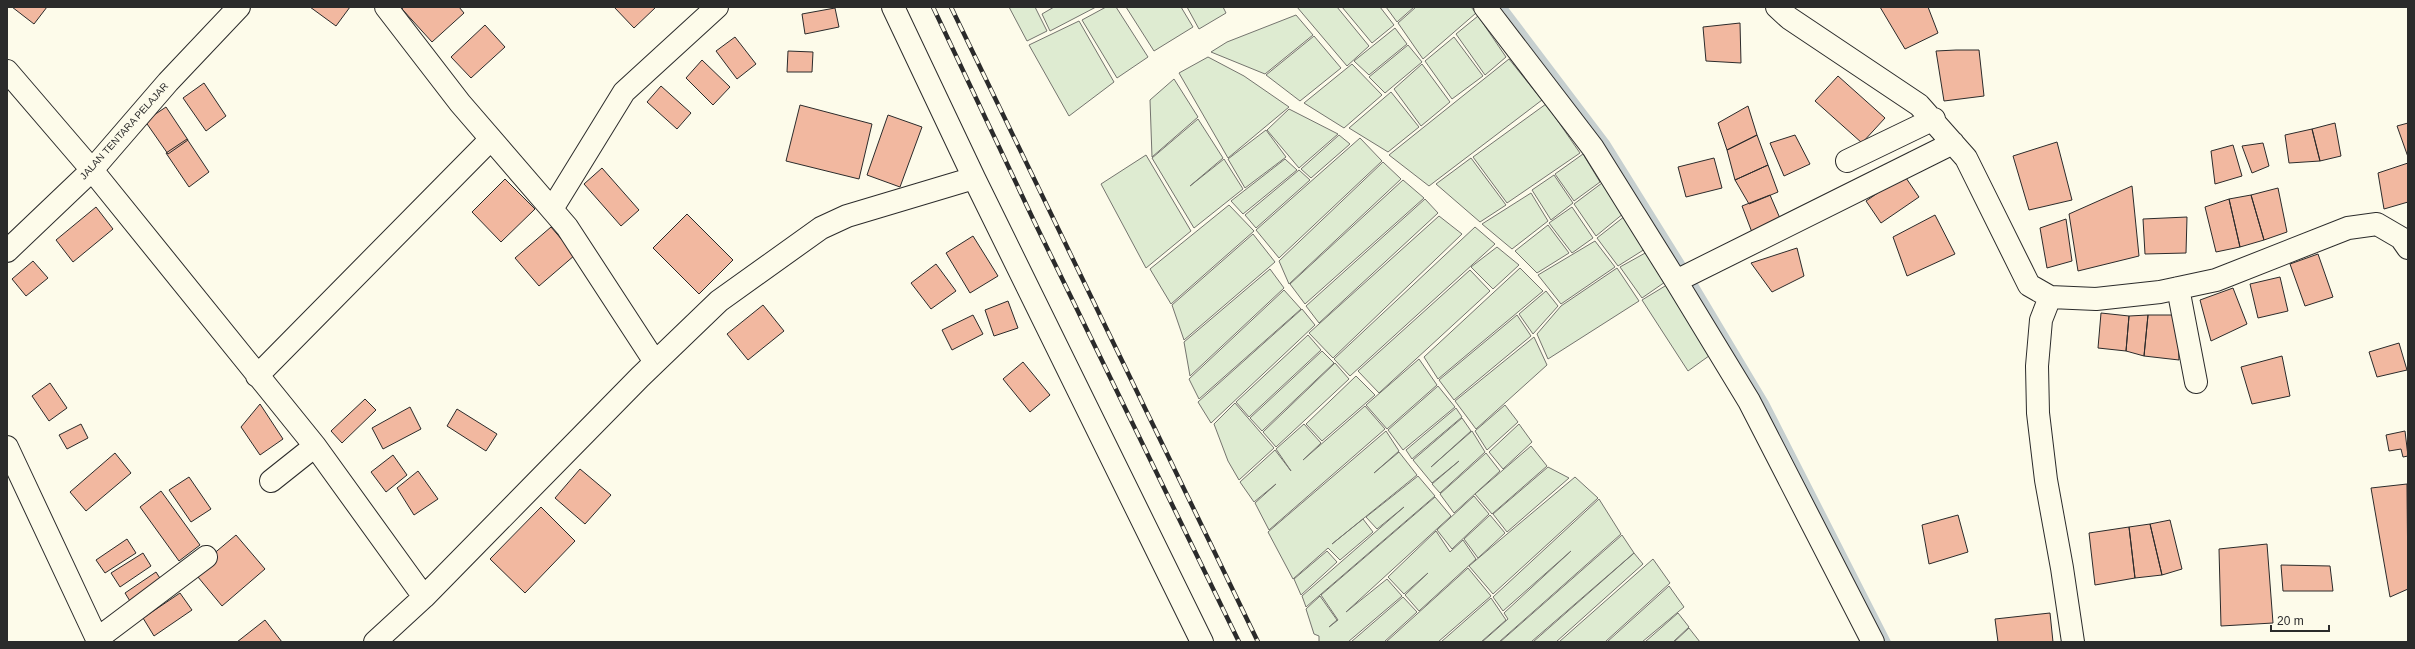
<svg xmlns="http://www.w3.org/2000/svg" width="2415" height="649" font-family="Arial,sans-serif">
  <rect width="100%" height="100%" fill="#fdfbea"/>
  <path fill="#deebd1" stroke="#74746e" d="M 1009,7 L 1035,7 L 1047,31 L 1027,41 Z
    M 1054,7 L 1096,7 L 1050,31 L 1042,14 Z
    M 1106,7 L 1116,7 L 1148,57 L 1117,78 L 1082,20 Z
    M 1126,7 L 1181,7 L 1193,27 L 1154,51 Z
    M 1187,7 L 1223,7 L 1226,13 L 1199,29 Z
    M 1297,7 L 1337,7 L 1369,46 L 1347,66 Z
    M 1342,7 L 1380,7 L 1394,25 L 1372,43 Z
    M 1386,7 L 1414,7 L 1397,22 Z
    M 1416,7 L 1471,7 L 1476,13 L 1423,59 L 1398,23 Z
    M 1296,15 L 1313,35 L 1265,74 L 1211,52 L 1227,42 Z
    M 1478,16 L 1506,57 L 1485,75 L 1456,34 Z
    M 1079,21 L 1114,82 L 1069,116 L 1029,45 Z
    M 1395,28 L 1407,44 L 1369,75 L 1354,61 Z
    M 1314,36 L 1341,68 L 1300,101 L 1266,75 Z
    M 1454,37 L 1483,76 L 1452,99 L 1425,61 Z
    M 1408,45 L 1422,62 L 1385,93 L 1369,77 Z
    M 1208,57 L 1244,76 L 1289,107 L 1228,158 L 1179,73 Z
    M 1509,59 L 1542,100 L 1429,186 L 1389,155 Z
    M 1352,64 L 1382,95 L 1344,128 L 1304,103 Z
    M 1422,64 L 1450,102 L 1421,126 L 1394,89 Z
    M 1174,79 L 1198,117 L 1152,157 L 1150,100 Z
    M 1391,92 L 1419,127 L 1388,152 L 1349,128 Z
    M 1546,104 L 1580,153 L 1507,203 L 1473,157 Z
    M 1289,109 L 1338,134 L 1299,168 L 1267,130 Z
    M 1198,119 L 1223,158 L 1190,186 L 1224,159 L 1243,189 L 1194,228 L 1152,158 Z
    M 1266,130 L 1286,157 L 1245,188 L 1228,159 Z
    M 1339,135 L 1350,144 L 1311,178 L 1301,169 Z
    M 1360,138 L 1382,161 L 1279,258 L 1256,230 Z
    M 1583,154 L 1600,182 L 1574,201 L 1555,174 Z
    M 1146,155 L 1191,231 L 1146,268 L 1101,184 Z
    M 1471,158 L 1506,205 L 1480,222 L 1436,184 Z
    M 1285,159 L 1297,170 L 1243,214 L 1231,201 Z
    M 1383,162 L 1401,179 L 1289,284 L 1279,261 Z
    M 1299,170 L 1310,180 L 1256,228 L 1245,215 Z
    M 1554,175 L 1573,203 L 1551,220 L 1532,190 Z
    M 1403,180 L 1424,198 L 1305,304 L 1290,284 Z
    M 1602,183 L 1624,213 L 1596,236 L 1574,204 Z
    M 1531,193 L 1548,221 L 1512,249 L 1482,224 Z
    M 1425,199 L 1438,213 L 1319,323 L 1306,306 Z
    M 1229,205 L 1254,231 L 1171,304 L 1150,269 Z
    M 1572,207 L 1593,238 L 1572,253 L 1549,223 Z
    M 1439,216 L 1462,234 L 1333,358 L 1309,333 Z
    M 1625,216 L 1645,249 L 1618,266 L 1597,238 Z
    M 1548,225 L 1569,253 L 1537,273 L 1515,251 Z
    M 1475,227 L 1495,244 L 1350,376 L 1334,359 Z
    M 1253,234 L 1275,262 L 1184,340 L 1172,305 Z
    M 1595,241 L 1615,267 L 1561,304 L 1538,275 Z
    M 1497,247 L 1519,265 L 1493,289 L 1471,267 Z
    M 1647,252 L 1665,282 L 1642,298 L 1620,267 Z
    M 1520,268 L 1543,291 L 1438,379 L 1424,357 Z
    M 1617,268 L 1639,301 L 1548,359 L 1537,334 L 1561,306 Z
    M 1270,269 L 1284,288 L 1190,376 L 1184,342 Z
    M 1470,270 L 1490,291 L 1379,393 L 1358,371 Z
    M 1670,283 L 1713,353 L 1688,371 L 1642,300 Z
    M 1284,290 L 1301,309 L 1199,399 L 1189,379 Z
    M 1546,291 L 1558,306 L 1533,334 L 1519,314 Z
    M 1302,309 L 1315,325 L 1211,423 L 1198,402 Z
    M 1517,315 L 1531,336 L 1454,400 L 1439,380 Z
    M 1308,335 L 1321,350 L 1249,417 L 1236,402 Z
    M 1534,337 L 1547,365 L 1476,429 L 1455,401 Z
    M 1322,351 L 1334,363 L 1262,431 L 1250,418 Z
    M 1419,359 L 1437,385 L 1387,429 L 1366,405 Z
    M 1335,363 L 1349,379 L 1276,447 L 1263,432 Z
    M 1356,376 L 1375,395 L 1322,441 L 1306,424 Z
    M 1438,386 L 1455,407 L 1403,450 L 1388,430 Z
    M 1235,403 L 1274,448 L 1239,480 L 1228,461 L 1214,424 Z
    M 1505,405 L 1518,422 L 1487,450 L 1475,431 Z
    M 1365,406 L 1385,429 L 1269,530 L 1255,503 L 1276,484 L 1254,502 L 1240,482 L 1275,450 L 1291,471 L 1276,449 L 1304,424 L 1321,443 L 1303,460 Z
    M 1456,408 L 1462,417 L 1412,459 L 1406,450 Z
    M 1462,418 L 1471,431 L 1431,467 L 1472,431 L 1485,452 L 1440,493 L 1432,484 L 1459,461 L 1432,483 L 1413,460 Z
    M 1519,424 L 1532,442 L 1503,469 L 1489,452 Z
    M 1386,431 L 1399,451 L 1374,473 L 1399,452 L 1417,475 L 1332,544 L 1363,519 L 1373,532 L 1340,560 L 1328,548 L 1293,579 L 1268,532 Z
    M 1531,446 L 1547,466 L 1492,514 L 1475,494 Z
    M 1486,453 L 1500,471 L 1454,513 L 1440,494 Z
    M 1548,467 L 1569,478 L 1507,532 L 1493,514 Z
    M 1418,476 L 1435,496 L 1306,607 L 1302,596 L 1404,507 L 1377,529 L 1366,517 Z
    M 1575,477 L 1598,498 L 1493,594 L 1469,566 Z
    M 1474,496 L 1489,514 L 1452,549 L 1437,530 Z
    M 1435,497 L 1451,516 L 1346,612 L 1387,579 L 1402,596 L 1348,642 L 1319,642 L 1319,636 L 1314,634 L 1306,609 L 1320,596 L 1337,620 L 1329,627 L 1338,620 L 1321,595 Z
    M 1599,499 L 1621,534 L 1499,642 L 1482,642 L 1508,619 L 1504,613 L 1571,551 L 1503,611 L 1493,597 Z
    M 1490,515 L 1505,533 L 1478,558 L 1464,539 Z
    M 1436,531 L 1450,552 L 1463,540 L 1476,559 L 1419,611 L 1405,595 L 1428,573 L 1404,594 L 1388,577 Z
    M 1622,535 L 1634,553 L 1531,642 L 1500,642 Z
    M 1327,551 L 1337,562 L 1301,595 L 1294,579 Z
    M 1634,553 L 1643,564 L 1556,642 L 1533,642 Z
    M 1653,559 L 1670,583 L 1605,642 L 1559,642 Z
    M 1468,568 L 1491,596 L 1438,642 L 1386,642 Z
    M 1669,586 L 1684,607 L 1642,642 L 1607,642 Z
    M 1403,597 L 1417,612 L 1384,642 L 1351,642 Z
    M 1491,598 L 1506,620 L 1481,642 L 1441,642 Z
    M 1678,613 L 1689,627 L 1673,642 L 1645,642 Z
    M 1689,628 L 1700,642 L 1674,642 Z"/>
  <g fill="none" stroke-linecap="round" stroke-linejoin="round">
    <path stroke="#c7d0d0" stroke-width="6" d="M 1504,7 L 1607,143 L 1696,286 L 1766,403 L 1888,642"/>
  </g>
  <path fill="#f2b8a0" stroke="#2b2b2b" d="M 12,7 L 47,7 L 34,24 Z
    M 310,7 L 350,7 L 336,26 Z
    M 403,7 L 459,7 L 464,13 L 432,42 L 402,9 Z
    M 614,7 L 656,7 L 634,28 Z
    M 1880,7 L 1928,7 L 1938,33 L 1905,49 Z
    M 835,8 L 839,27 L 805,34 L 802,14 Z
    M 1740,23 L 1741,63 L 1706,61 L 1703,27 Z
    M 485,25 L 505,47 L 471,78 L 451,57 Z
    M 735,37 L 756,64 L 737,79 L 716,51 Z
    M 1956,50 L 1979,50 L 1984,96 L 1944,101 L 1936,51 Z
    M 788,51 L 813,52 L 812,72 L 787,72 Z
    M 702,60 L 730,87 L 713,105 L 686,78 Z
    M 1838,76 L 1885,118 L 1862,143 L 1815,101 Z
    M 204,83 L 226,116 L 206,131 L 183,98 Z
    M 661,86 L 691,113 L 677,129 L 647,102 Z
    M 800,105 L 872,124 L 859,179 L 786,161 Z
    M 1748,106 L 1757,135 L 1727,150 L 1718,123 Z
    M 166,107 L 188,140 L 168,154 L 145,121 Z
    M 888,115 L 922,127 L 900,187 L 867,175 Z
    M 2335,123 L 2341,156 L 2320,161 L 2312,129 Z
    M 2408,123 L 2408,157 L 2397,126 Z
    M 2312,129 L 2320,161 L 2289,163 L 2285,135 Z
    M 1757,135 L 1768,165 L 1735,180 L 1727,150 Z
    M 1795,135 L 1810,164 L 1784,176 L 1770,143 Z
    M 187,139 L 209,172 L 189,187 L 166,153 Z
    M 2057,142 L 2072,200 L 2029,210 L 2013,156 Z
    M 2263,143 L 2269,166 L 2252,173 L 2242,146 Z
    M 2233,145 L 2242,176 L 2215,184 L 2211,151 Z
    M 1714,158 L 1722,188 L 1686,197 L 1678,167 Z
    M 2408,163 L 2408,202 L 2384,209 L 2378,173 Z
    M 1768,165 L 1778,192 L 1749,204 L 1735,180 Z
    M 602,168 L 639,210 L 621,226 L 584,184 Z
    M 1904,175 L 1919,197 L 1881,223 L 1866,201 Z
    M 505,179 L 535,209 L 501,242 L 472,212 Z
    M 2132,186 L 2139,256 L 2078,271 L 2069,214 Z
    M 2278,188 L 2287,232 L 2264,240 L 2251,195 Z
    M 1770,195 L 1782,223 L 1753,235 L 1742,206 Z
    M 2251,195 L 2264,240 L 2240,247 L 2229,199 Z
    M 2229,199 L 2240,247 L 2216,252 L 2205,207 Z
    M 96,207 L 113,229 L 73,262 L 56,240 Z
    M 687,214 L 733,260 L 699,294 L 653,248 Z
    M 1935,215 L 1955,254 L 1907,276 L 1893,237 Z
    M 2187,217 L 2186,253 L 2145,254 L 2143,219 Z
    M 2066,219 L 2072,261 L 2047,268 L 2040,228 Z
    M 551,227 L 575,255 L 539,286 L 515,258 Z
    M 973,236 L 998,276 L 970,293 L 946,253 Z
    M 1797,248 L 1804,276 L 1772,292 L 1751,263 Z
    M 2318,254 L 2333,297 L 2305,306 L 2290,264 Z
    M 33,261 L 48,278 L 26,296 L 12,279 Z
    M 936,264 L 956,291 L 931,309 L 911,283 Z
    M 2280,277 L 2288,311 L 2258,318 L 2250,284 Z
    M 2233,288 L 2247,324 L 2211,341 L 2200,300 Z
    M 1008,301 L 1018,328 L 994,336 L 985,310 Z
    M 763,305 L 784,331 L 748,360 L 727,334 Z
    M 2101,313 L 2129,316 L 2126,351 L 2098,348 Z
    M 973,315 L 983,334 L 952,350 L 942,330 Z
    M 2148,315 L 2177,315 L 2179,360 L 2144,356 Z
    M 2148,315 L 2144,356 L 2126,351 L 2129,316 Z
    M 2399,343 L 2407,370 L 2377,377 L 2369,352 Z
    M 2282,356 L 2290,396 L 2252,404 L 2241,367 Z
    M 1023,362 L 1050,395 L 1030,412 L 1003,379 Z
    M 50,383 L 67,408 L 49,421 L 32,396 Z
    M 365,399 L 376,410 L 342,443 L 331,431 Z
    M 260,404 L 283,439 L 260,455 L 241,427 Z
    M 410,407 L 421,429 L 383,449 L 372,428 Z
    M 457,409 L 497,434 L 486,451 L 447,426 Z
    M 81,424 L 88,438 L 67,449 L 59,435 Z
    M 2405,431 L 2408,456 L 2403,457 L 2401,449 L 2389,451 L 2386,435 Z
    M 115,453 L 131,473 L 86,511 L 70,492 Z
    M 393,455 L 407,475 L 386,492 L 371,472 Z
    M 580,469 L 611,495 L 585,524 L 555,498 Z
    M 418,471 L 438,499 L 414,515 L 397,488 Z
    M 189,477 L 211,509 L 191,522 L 169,490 Z
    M 2407,484 L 2408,589 L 2390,597 L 2371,488 Z
    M 161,491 L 200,545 L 179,561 L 140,507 Z
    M 541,507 L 575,541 L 525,593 L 490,559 Z
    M 1958,515 L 1968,552 L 1929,564 L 1922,525 Z
    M 2170,520 L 2182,569 L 2162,575 L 2150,524 Z
    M 2150,524 L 2162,575 L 2135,578 L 2129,527 Z
    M 2129,527 L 2135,578 L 2095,585 L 2089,533 Z
    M 236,535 L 265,569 L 222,606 L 193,571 Z
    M 127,539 L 136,553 L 105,573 L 96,560 Z
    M 2267,544 L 2273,623 L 2221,626 L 2219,549 Z
    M 143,553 L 151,566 L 120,587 L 111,573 Z
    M 2281,565 L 2330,566 L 2333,591 L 2283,591 Z
    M 156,572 L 165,586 L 133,606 L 125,593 Z
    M 180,593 L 192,610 L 154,636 L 143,618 Z
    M 2050,613 L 2053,642 L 1998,642 L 1995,619 Z
    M 265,620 L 282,642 L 237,642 Z"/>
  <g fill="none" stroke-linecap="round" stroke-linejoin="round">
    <g stroke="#2b2b2b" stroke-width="24">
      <path id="minor" d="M 386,7 L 460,103 L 567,227 L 655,362
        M 893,7 L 974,178 L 1202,642
        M 1485,7 L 1593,148 L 1676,281 L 1749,401 L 1873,642
        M 1777,7 L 1789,18 L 1919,105 L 1966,158 L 2029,285 L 2050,297 L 2096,299 L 2160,292 L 2216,280 L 2348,228 L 2377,224 L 2401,238 L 2408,248
        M 7,71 L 92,170 L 315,446 L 424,597
        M 1847,161 L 1934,119
        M 552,209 L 624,92 L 717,7
        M 7,251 L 92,170 L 168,82 L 239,7
        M 1676,281 L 1953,143
        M 2178,288 L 2196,382
        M 2050,297 L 2041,320 L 2037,366 L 2038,413 L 2046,480 L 2062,568 L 2073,642
        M 257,376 L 491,139
        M 7,447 L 97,639 L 206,557
        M 271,481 L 315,446
        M 375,642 L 424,597 L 640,377 L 719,301 L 821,228 L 847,216 L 974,178"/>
    </g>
    <use href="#minor" stroke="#fdfbea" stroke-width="22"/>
    <g stroke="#2b2b2b" stroke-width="4.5">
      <path id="rail" d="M 933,7 L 1034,221 L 1239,642
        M 951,7 L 1258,642"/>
    </g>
    <use href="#rail" stroke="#fdfbea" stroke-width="3" stroke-dasharray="9" stroke-linecap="butt"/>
  </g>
  <g text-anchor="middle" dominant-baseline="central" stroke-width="3" stroke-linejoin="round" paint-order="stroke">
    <g font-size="10" fill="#2b2b2b" stroke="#fdfbea">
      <text transform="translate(124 131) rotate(-48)">JALAN TENTARA PELAJAR</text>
    </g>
  </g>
  <rect width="2415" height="649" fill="none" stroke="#2b2b2b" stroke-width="16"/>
  <path d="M2271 625v6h58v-6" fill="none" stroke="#2b2b2b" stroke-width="2"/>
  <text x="2277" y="625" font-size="12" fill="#2b2b2b" stroke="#fdfbea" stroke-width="3" paint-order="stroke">20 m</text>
</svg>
